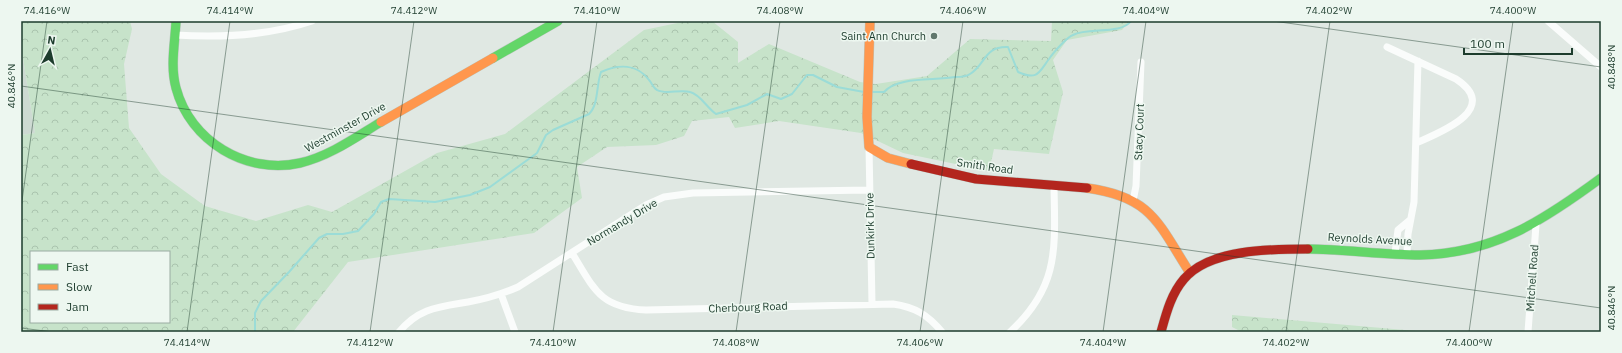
<svg xmlns="http://www.w3.org/2000/svg" width="1622" height="353" font-family="'IBM Plex Sans',sans-serif">
  <defs>
    <pattern id="forest-crowns" width="20" height="18" patternUnits="userSpaceOnUse"><rect width="20" height="18" fill="#c7e3ca"/><path d="M2 6a3 3 0 1 1 6 0M12 15a3 3 0 1 1 6 0" fill="none" stroke="#aac4ae"/></pattern>
  </defs>
  <rect width="100%" height="100%" fill="#e0e8e3"/>
  <path fill="#cddad2" d="M 21,46 L 35,133 L 21,135 Z"/>
  <path fill="url(#forest-crowns)" fill-rule="evenodd" d="M 21,21 L 130,21 L 132,29 L 124,64 L 129,128 L 161,174 L 205,206 L 256,221 L 308,205 L 332,212 L 437,153 L 505,134 L 644,30 L 687,21 L 712,21 L 738,42 L 738,63 L 769,44 L 860,82 L 876,84 L 927,76 L 970,39 L 1051,41 L 1052,21 L 1129,21 L 1122,30 L 1067,40 L 1053,60 L 1063,92 L 1049,154 L 994,149 L 989,171 L 903,153 L 861,133 L 779,121 L 735,128 L 729,117 L 692,121 L 684,136 L 656,145 L 607,147 L 577,167 L 582,198 L 534,233 L 348,262 L 293,332 L 21,332 L 21,135 L 35,133 L 21,46 ZM 31,252 L 169,252 L 169,322 L 31,322 Z
    M 1232,315 L 1428,332 L 1242,332 L 1232,327 Z"/>
  <g fill="none" stroke-linecap="round" stroke-linejoin="round">
    <path stroke="#9bdcd7" stroke-width="2" d="M 871,92 L 884,92 C 898,76 934,81 955,77 C 960,77 966,77 970,74 C 986,64 984,46 1008,47 L 1018,72 C 1038,81 1039,72 1049,59 C 1053,53 1067,37 1073,35 C 1088,27 1121,35 1131,21
      M 255,332 L 255,313 L 261,301 L 289,272 L 319,238 L 327,234 L 343,234 L 358,231 L 374,214 L 381,202 L 389,199 L 435,202 L 470,195 L 490,187 L 537,153 L 546,135 L 553,130 L 589,114 C 599,104 596,85 601,72 C 619,64 637,64 649,80 C 652,83 653,88 657,90 C 666,95 680,89 690,92 C 700,94 707,108 716,114 L 747,105 L 767,94 L 781,99 L 792,94 L 807,75 L 813,75 L 837,87 L 864,92"/>
    <g stroke="#b9c5be" stroke-width="10">
      <path id="fast" d="M 176,21 C 175,43 170,66 176,88 C 190,141 246,175 300,163 C 330,156 356,137 381,122
        M 493,58 L 558,21
        M 1308,249 C 1345,249 1382,255 1420,255 C 1493,254 1544,220 1601,178"/>
    </g>
    <g stroke="#b9c5be" stroke-width="10">
      <path id="slow" d="M 870,21 L 867,117 L 869,147 L 888,158 L 911,164
        M 381,122 L 493,58
        M 1087,188 C 1152,197 1158,223 1190,273"/>
    </g>
    <g stroke="#b9c5be" stroke-width="10">
      <path id="jam" d="M 911,164 L 976,179 L 1087,188
        M 1161,332 C 1166,314 1171,294 1184,279 C 1209,249 1271,249 1308,249"/>
    </g>
    <path stroke="#fafcfb" stroke-width="7" d="M 1548,21 L 1601,67
      M 175,35 C 222,38 268,36 312,21
      M 1387,47 L 1456,79 C 1502,109 1439,133 1416,143
      M 869,147 L 872,304
      M 1133,201 L 1136,186 L 1141,62
      M 572,253 C 594,289 600,308 646,310 L 893,304 C 915,307 928,315 942,332
      M 1395,253 L 1398,230 L 1410,220
      M 1407,253 L 1408,234 L 1414,202 L 1418,61
      M 501,294 L 515,332
      M 399,332 C 419,308 438,307 468,302 C 485,299 502,294 518,287 L 646,205 L 664,197 L 693,193 L 869,190
      M 1010,332 C 1060,286 1055,247 1054,186
      M 1528,332 L 1536,225"/>
    <use href="#fast" stroke="#63d668" stroke-width="9"/>
    <use href="#slow" stroke="#ff974d" stroke-width="9"/>
    <use href="#jam" stroke="#b3261e" stroke-width="9"/>
  </g>
  <path fill="none" stroke="#1d3c2d" stroke-width="1" stroke-opacity="0.45" d="M 1273,21 L 1601,67M 21,86 L 1601,308M 21,208 L 47,21M 21,328 L 53,332M 187,332 L 230,21M 370,332 L 414,21M 553,332 L 597,21M 736,332 L 780,21M 920,332 L 963,21M 1103,332 L 1146,21M 1286,332 L 1330,21M 1469,332 L 1513,21"/>
  <circle fill="#61786d" stroke="#edf7f0" stroke-width="1.5" cx="934" cy="36" r="4"/>
  <g text-anchor="middle" dominant-baseline="central" stroke-width="3" stroke-linejoin="round" paint-order="stroke">
    <g font-size="11" fill="#1d3c2d" stroke="#edf7f0" text-anchor="end">
      <text x="926" y="36">Saint Ann Church</text>
    </g>
    <g font-size="11" fill="#1d3c2d" stroke="#edf7f0">
      <text transform="translate(345 127) rotate(-29)">Westminster Drive</text>
      <text transform="translate(1139 132) rotate(-88)">Stacy Court</text>
      <text transform="translate(985 166) rotate(8)">Smith Road</text>
      <text transform="translate(622 222) rotate(-31)">Normandy Drive</text>
      <text transform="translate(870 226) rotate(-91)">Dunkirk Drive</text>
      <text transform="translate(1370 239) rotate(3)">Reynolds Avenue</text>
      <text transform="translate(1532 278) rotate(-86)">Mitchell Road</text>
      <text transform="translate(748 307) rotate(-2)">Cherbourg Road</text>
    </g>
  </g>
  <rect width="1622" height="353" fill="none" stroke="#edf7f0" stroke-width="44"/>
  <rect x="30" y="251" width="140" height="72" fill="#edf7f0" stroke="#9aaca2"/>
  <rect x="38" y="264" width="20" height="6" fill="#63d668" stroke="#9aaca2"/>
  <text x="66" y="271" font-size="12" fill="#1d3c2d">Fast</text>
  <rect x="38" y="284" width="20" height="6" fill="#ff974d" stroke="#9aaca2"/>
  <text x="66" y="291" font-size="12" fill="#1d3c2d">Slow</text>
  <rect x="38" y="304" width="20" height="6" fill="#b3261e" stroke="#9aaca2"/>
  <text x="66" y="311" font-size="12" fill="#1d3c2d">Jam</text>
  <g transform="translate(50 50) rotate(8)" stroke="#edf7f0" stroke-width="3" paint-order="stroke">
  <path d="M0-3L7 15L0 10L-7 15Z" fill="#1d3c2d"/>
  <text y="-6" font-size="11" font-weight="bold" text-anchor="middle" fill="#1d3c2d">N</text>
  </g>
  <path d="M1464 48v6h108v-6" fill="none" stroke="#1d3c2d" stroke-width="2"/>
  <text x="1470" y="48" font-size="12" fill="#1d3c2d" stroke="#edf7f0" stroke-width="3" paint-order="stroke">100 m</text>
  <rect x="22" y="22" width="1578" height="309" fill="none" stroke="#1d3c2d" stroke-width="1.5"/>
  <g font-size="10" text-anchor="middle" fill="#1d3c2d">
    <text x="47" y="14">74.416°W</text>
    <text x="230" y="14">74.414°W</text>
    <text x="414" y="14">74.412°W</text>
    <text x="597" y="14">74.410°W</text>
    <text x="780" y="14">74.408°W</text>
    <text x="963" y="14">74.406°W</text>
    <text x="1146" y="14">74.404°W</text>
    <text x="1329" y="14">74.402°W</text>
    <text x="1513" y="14">74.400°W</text>
    <text transform="translate(1611 67) rotate(-90)" y="4">40.848°N</text>
    <text transform="translate(11 86) rotate(-90)" y="4">40.846°N</text>
    <text transform="translate(1611 308) rotate(-90)" y="4">40.846°N</text>
    <text x="187" y="346">74.414°W</text>
    <text x="370" y="346">74.412°W</text>
    <text x="553" y="346">74.410°W</text>
    <text x="736" y="346">74.408°W</text>
    <text x="920" y="346">74.406°W</text>
    <text x="1103" y="346">74.404°W</text>
    <text x="1286" y="346">74.402°W</text>
    <text x="1469" y="346">74.400°W</text>
  </g>
</svg>
